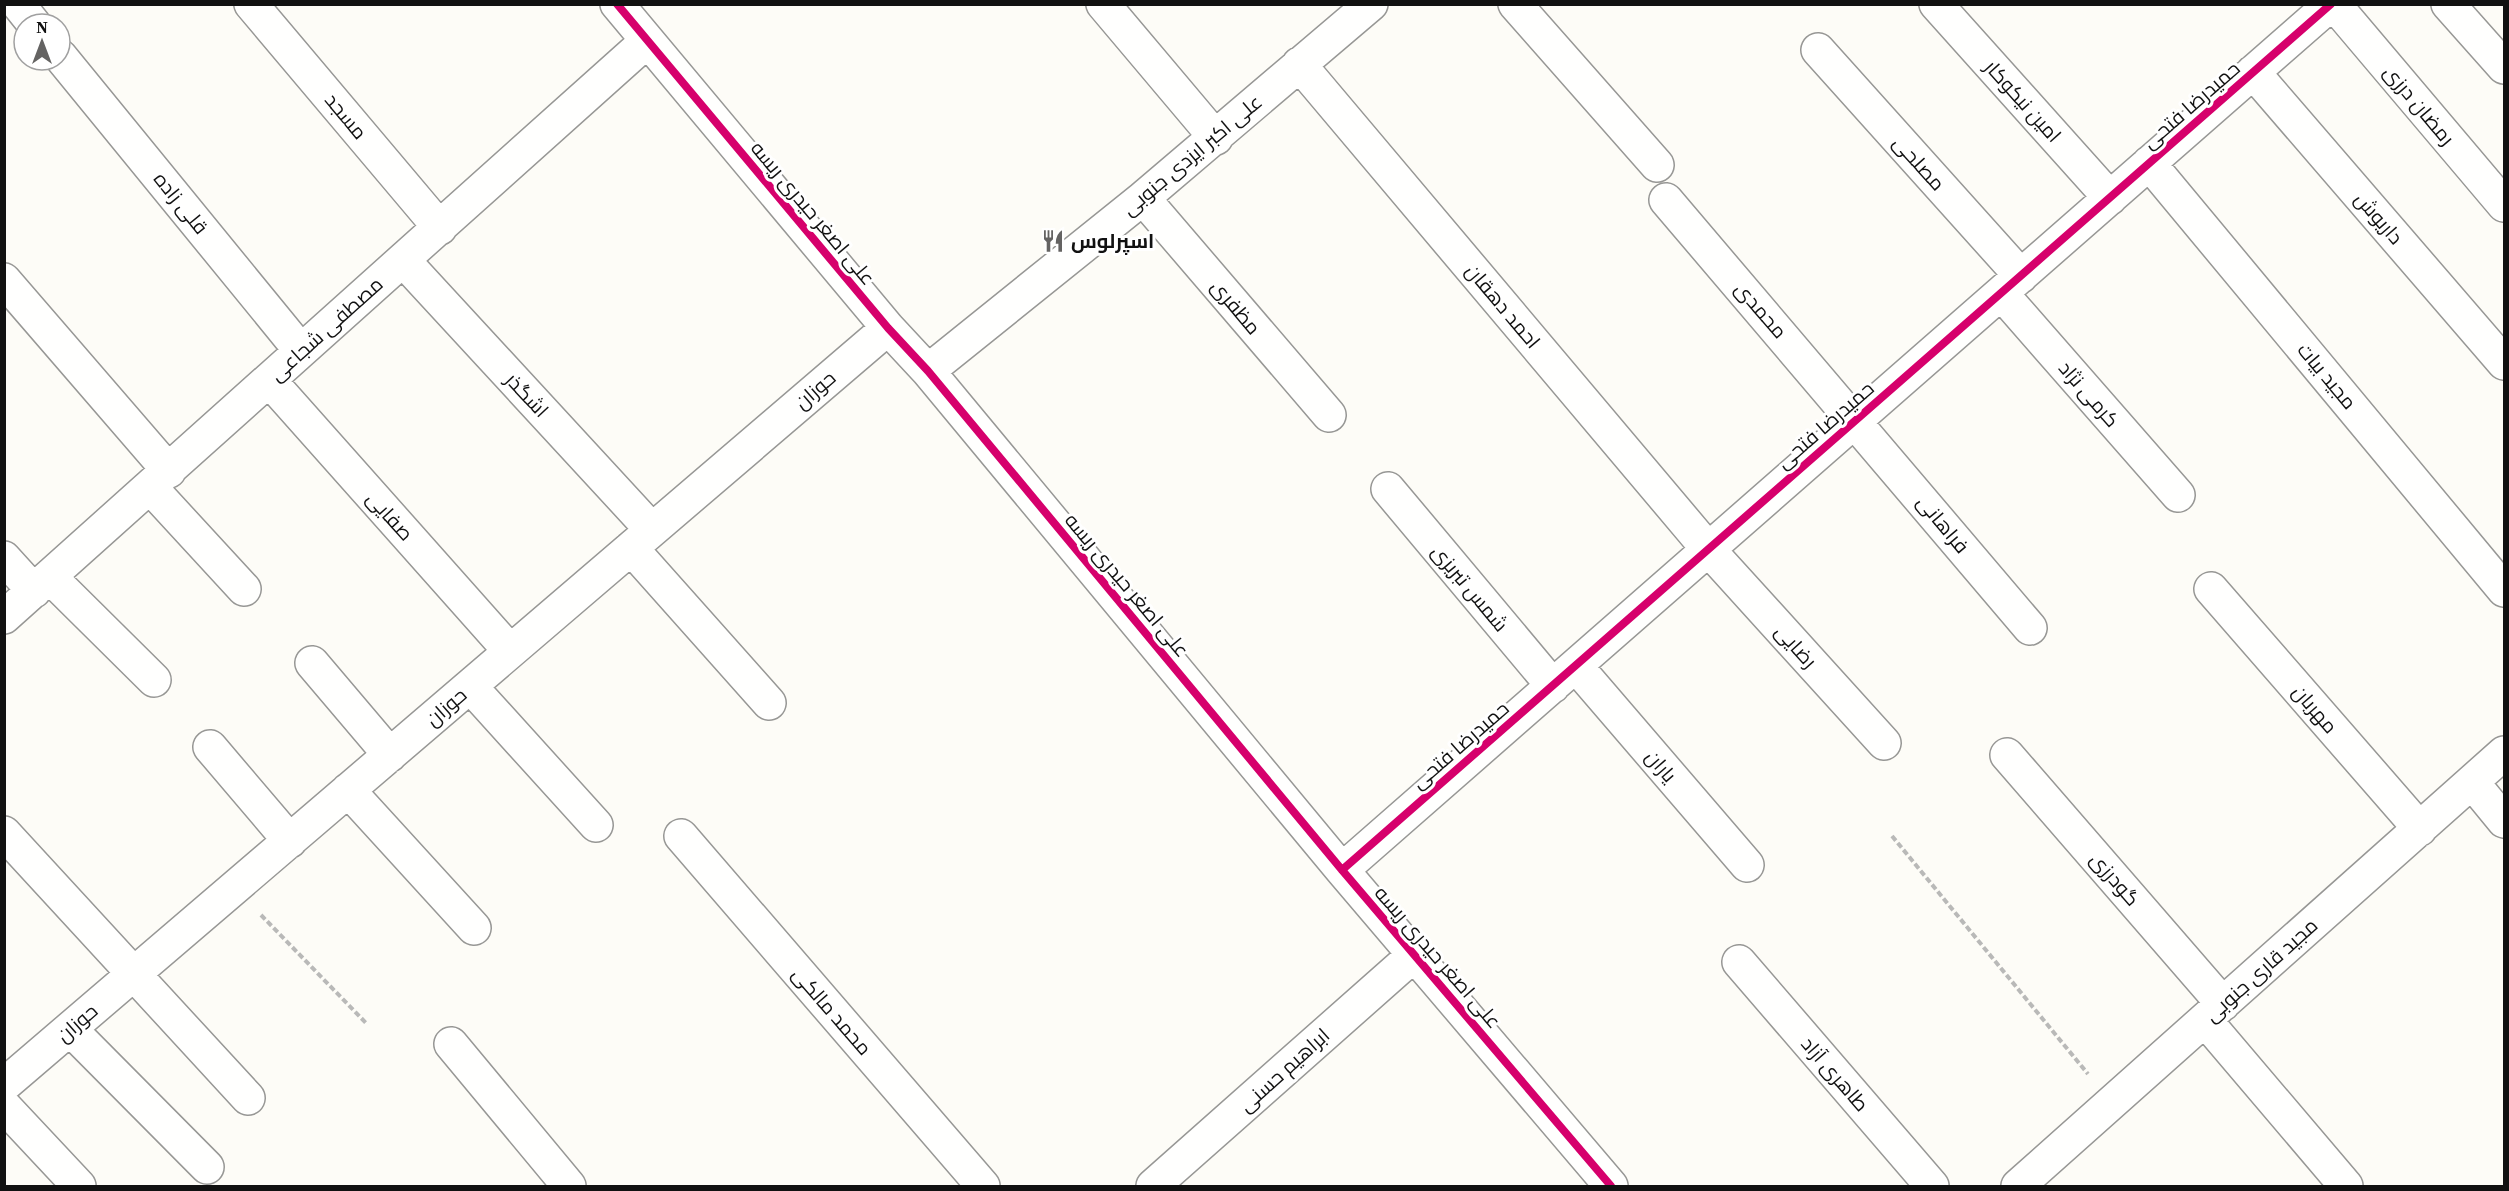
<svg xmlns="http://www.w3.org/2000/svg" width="2509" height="1191" font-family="'Source Serif 4',Cairo,serif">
  <rect width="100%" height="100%" fill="#fdfcf7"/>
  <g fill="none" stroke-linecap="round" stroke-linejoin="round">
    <g stroke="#979795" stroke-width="36">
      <path id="minor" d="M 18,4 L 34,24
        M 251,4 L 440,228
        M 617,4 L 888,328 L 928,371 L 1342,870 L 1611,1186
        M 1103,4 L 1216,138
        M 1515,4 L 1657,165
        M 1936,4 L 2110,198
        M 2334,4 L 2504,205
        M 2448,4 L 2504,67
        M 1818,50 L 2021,276
        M 60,56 L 301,351
        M 1299,64 L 1708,549 L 1884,743
        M 2253,72 L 2504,363
        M 2149,163 L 2504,590
        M 1143,198 L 1329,415
        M 1666,200 L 2030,628
        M 403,260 L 652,530
        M 4,280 L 169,471
        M 2001,293 L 2178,495
        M 928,371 L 1143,198 L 1371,4
        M 269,380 L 510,651
        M 150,487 L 244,589
        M 1388,489 L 1553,686
        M 631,548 L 769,703
        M 4,558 L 34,591
        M 50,577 L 154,680
        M 2211,589 L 2420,829
        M 4,617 L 647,41
        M 312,663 L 390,755
        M 1576,666 L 1747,865
        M 470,686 L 596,825
        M 210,747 L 290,841
        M 2007,755 L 2223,1004
        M 2472,782 L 2504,821
        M 348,790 L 474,928
        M 4,833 L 248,1098
        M 681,836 L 983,1186
        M 1342,870 L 2331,4
        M 1739,962 L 1932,1186
        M 2205,1020 L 2346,1186
        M 70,1029 L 207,1167
        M 451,1044 L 569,1186
        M 4,1085 L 888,328
        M 4,1106 L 79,1186
        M 1153,1186 L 1415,954
        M 2018,1186 L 2504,753"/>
    </g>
    <path stroke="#b9b9b8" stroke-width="4" stroke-dasharray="6 3" stroke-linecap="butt" d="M 1892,836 L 2088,1074
      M 261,915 L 367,1024"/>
    <use href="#minor" stroke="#fffffe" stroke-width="33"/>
    <g stroke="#fff" stroke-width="11">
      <path id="cycleway" d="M 617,4 L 888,328 L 928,371 L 1342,870 L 1611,1186
        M 1342,870 L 2331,4"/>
    </g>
    <use href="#cycleway" stroke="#d6006c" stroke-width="8"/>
  </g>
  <defs>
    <g id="restaurant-bare" transform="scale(1.8)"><path d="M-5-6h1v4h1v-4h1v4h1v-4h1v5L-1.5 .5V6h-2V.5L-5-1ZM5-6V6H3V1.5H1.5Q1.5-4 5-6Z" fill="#646362" stroke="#fff" stroke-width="2.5" paint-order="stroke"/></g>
  </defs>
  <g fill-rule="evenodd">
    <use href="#restaurant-bare" x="1053" y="241"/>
  </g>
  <g text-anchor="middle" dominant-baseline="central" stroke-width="6" stroke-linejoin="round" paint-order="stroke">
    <g font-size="20" fill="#111" stroke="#fff">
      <text transform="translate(2023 101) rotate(48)">امین نیکوکار</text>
      <text transform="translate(2191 105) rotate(-41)">حمیدرضا فتحی</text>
      <text transform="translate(2419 105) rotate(50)">رمضان درزی</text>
      <text transform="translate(346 116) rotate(50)">مسجد</text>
      <text transform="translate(1192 155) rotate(-40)">علی اکبر ایزدی جنوبی</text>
      <text transform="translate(1919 163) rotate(48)">مصلحی</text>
      <text transform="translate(181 203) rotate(51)">قلی زاده</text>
      <text transform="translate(813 213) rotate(50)">علی اصغر حیدری ریسه</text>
      <text transform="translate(2379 218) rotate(49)">داریوش</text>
      <text transform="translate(1503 306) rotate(50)">احمد دهقان</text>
      <text transform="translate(1236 307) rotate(50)">مظفری</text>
      <text transform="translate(1761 310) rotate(49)">محمدی</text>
      <text transform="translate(326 329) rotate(-42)">مصطفی شجاعی</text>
      <text transform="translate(2327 376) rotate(50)">مجید بیات</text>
      <text transform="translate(815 390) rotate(-41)">حوزان</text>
      <text transform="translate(2089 394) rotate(49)">کرمی نژاد</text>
      <text transform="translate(527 395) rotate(47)">اشگذر</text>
      <text transform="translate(1825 425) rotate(-41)">حمیدرضا فتحی</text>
      <text transform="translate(390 516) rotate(48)">صفایی</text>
      <text transform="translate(1943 524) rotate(50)">فراهانی</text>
      <text transform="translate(1127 585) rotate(50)">علی اصغر حیدری ریسه</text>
      <text transform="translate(1470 588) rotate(50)">شمس تبریزی</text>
      <text transform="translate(1796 646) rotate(48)">رضایی</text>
      <text transform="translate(446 707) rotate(-41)">حوزان</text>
      <text transform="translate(2315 709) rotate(49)">مهربان</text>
      <text transform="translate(1460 745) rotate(-41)">حمیدرضا فتحی</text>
      <text transform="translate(1661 766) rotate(49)">یاران</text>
      <text transform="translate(2115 879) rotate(49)">گودرزی</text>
      <text transform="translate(1438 957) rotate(49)">علی اصغر حیدری ریسه</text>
      <text transform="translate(2261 970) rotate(-42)">مجید قاری جنوبی</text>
      <text transform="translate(832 1011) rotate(49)">محمد مالکی</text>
      <text transform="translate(77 1023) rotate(-41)">حوزان</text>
      <text transform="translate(1284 1070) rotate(-42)">ابراهیم حسنی</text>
      <text transform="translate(1835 1074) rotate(49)">طاهری آزاد</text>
    </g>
    <g font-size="20" font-weight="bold" fill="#111" stroke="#fff" text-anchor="start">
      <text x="1071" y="241">اسپرلوس</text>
    </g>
  </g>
  <rect width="2509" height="1191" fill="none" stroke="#111111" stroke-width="12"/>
  <g transform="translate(42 42)"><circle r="28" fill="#ffffff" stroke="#a0a0a0" stroke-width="1.5"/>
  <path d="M0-4.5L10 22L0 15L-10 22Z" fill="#646362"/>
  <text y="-9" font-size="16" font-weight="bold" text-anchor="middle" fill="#111111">N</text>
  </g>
</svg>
